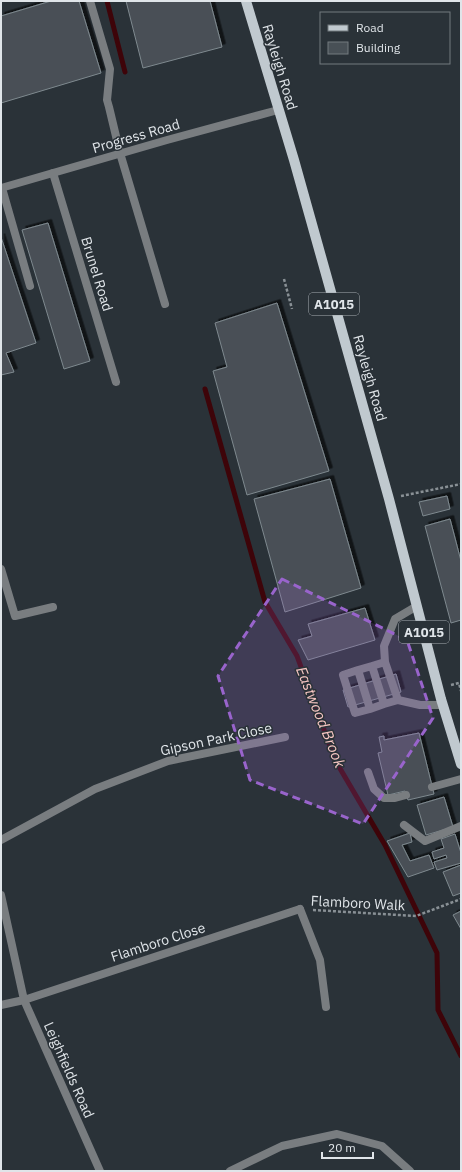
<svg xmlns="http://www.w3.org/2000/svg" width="462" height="1172" font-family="'IBM Plex Sans',sans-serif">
  <defs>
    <filter id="shadow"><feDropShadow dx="3.5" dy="-3.5" stdDeviation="0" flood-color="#0009"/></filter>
  </defs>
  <rect width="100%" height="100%" fill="#2a3238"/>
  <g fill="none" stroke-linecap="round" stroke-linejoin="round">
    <path stroke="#3e0409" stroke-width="5" d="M 107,1 L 125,72
      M 205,389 L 265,602 L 297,656 L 335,760 L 385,845 L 437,953 L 438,1010 L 461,1056"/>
  </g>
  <path fill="#485056" stroke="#7f898f" filter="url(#shadow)" d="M 51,1 L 79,1 L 101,73 L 1,103 L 1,16 Z
    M 126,1 L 210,1 L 222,47 L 143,68 Z
    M 48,223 L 90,361 L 64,369 L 22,230 Z
    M 1,237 L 36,343 L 6,353 L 14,372 L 1,375 Z
    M 277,303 L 329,471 L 247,495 L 213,371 L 227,367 L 215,323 Z
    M 330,479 L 361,588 L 285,612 L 254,499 Z
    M 447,496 L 450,509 L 423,516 L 419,502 Z
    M 450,519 L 461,561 L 461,620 L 451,623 L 425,526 Z
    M 365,608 L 375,640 L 308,660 L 298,640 L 312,636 L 308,624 Z
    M 396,674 L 401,692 L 348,707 L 343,690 Z
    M 419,733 L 434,794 L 408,800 L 405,791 L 388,795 L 378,753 L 382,752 L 379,737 L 384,736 L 384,740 Z
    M 444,797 L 453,827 L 426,835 L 417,805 Z
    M 410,833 L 412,842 L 402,845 L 410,861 L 429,855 L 434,868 L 408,877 L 387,841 Z
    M 455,834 L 461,853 L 461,863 L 437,870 L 434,862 L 447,858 L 446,855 L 434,859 L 432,852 L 444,848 L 441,839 Z
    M 461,865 L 461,893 L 453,896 L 443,872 Z
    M 461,911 L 461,929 L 453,915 Z"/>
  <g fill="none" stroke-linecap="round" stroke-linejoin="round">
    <path stroke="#899095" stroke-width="2.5" stroke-dasharray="3 2" stroke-linecap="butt" d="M 284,279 L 292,309
      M 401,496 L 461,484
      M 451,685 L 459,683 L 461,691
      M 313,910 L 416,916 L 461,899"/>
    <path stroke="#797d80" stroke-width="8" d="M 90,1 L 110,69 L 107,100 L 109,107 L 120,153 L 165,304
      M 2,188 L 30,286
      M 1,569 L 15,616 L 53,607
      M 417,606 L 395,619 L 384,646 L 385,662 L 398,700 L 420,705 L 443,705
      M 385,662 L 372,666 L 384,704 L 398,700
      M 372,666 L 358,670 L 370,709 L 384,704
      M 358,670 L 343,675 L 355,713 L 370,709
      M 368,772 L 374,789 L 384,798 L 395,798 L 406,795
      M 432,787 L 461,779
      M 404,825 L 425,841 L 461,826
      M 300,909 L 320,960 L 326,1007"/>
    <path stroke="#797d80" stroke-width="8" d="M 53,173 L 116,382
      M 1,840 L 95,789 L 168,761 L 285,737
      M 1,895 L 24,1000 L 100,1171
      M 1,1005 L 24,1000 L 300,909
      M 230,1171 L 282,1146 L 337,1134 L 382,1146 L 410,1171"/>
    <path stroke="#797d80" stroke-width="8" d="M 1,188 L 167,140 L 278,110"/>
    <path stroke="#c0c9cf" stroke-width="10" d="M 246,1 L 294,160 L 389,499 L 441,699 L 461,764"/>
  </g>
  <path fill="#9964cc" fill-opacity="0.2" stroke="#9964cc" stroke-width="3" stroke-dasharray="8 5" stroke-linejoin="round" d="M 282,579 L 407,640 L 433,718 L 363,824 L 250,780 L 218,676 Z"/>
  <g text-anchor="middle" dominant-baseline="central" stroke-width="3" stroke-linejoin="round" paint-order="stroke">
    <g fill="#2a3238" stroke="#a9afb4" stroke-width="1">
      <rect x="309" y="293" width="50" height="22" rx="3"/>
      <rect x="399" y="621" width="50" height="22" rx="3"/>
    </g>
    <g font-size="13" font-weight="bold" fill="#e0e5e9">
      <text x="334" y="304">A1015</text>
      <text x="424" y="632">A1015</text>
    </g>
    <g font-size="14" fill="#e0e5e9" stroke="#2a3238">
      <text transform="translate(280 67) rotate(73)">Rayleigh Road</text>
      <text transform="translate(136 136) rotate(-16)">Progress Road</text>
      <text transform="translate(97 274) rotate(73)">Brunel Road</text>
      <text transform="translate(370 378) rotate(74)">Rayleigh Road</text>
      <text transform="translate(216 739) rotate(-12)">Gipson Park Close</text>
      <text transform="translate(358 903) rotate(3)">Flamboro Walk</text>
      <text transform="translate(158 942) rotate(-18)">Flamboro Close</text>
      <text transform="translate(69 1070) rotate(66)">Leighfields Road</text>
    </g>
    <g font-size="15" font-style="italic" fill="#f7c6c3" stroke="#2a3238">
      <text transform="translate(321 717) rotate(68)">Eastwood Brook</text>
    </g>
  </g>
  <rect width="462" height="1172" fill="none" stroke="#e0e5e9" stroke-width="4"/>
  <rect x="320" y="12" width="130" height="52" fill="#2a3238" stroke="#737a7f"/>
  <rect x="328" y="25" width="20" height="6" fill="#c0c9cf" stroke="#737a7f"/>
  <text x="356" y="32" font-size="12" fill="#e0e5e9">Road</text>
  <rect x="328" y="42" width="20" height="12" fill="#485056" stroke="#737a7f"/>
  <text x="356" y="52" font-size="12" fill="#e0e5e9">Building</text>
  <path d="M322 1152v6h51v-6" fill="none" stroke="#e0e5e9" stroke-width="2"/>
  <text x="328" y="1152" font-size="12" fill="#e0e5e9" stroke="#2a3238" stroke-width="3" paint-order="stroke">20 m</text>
</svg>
